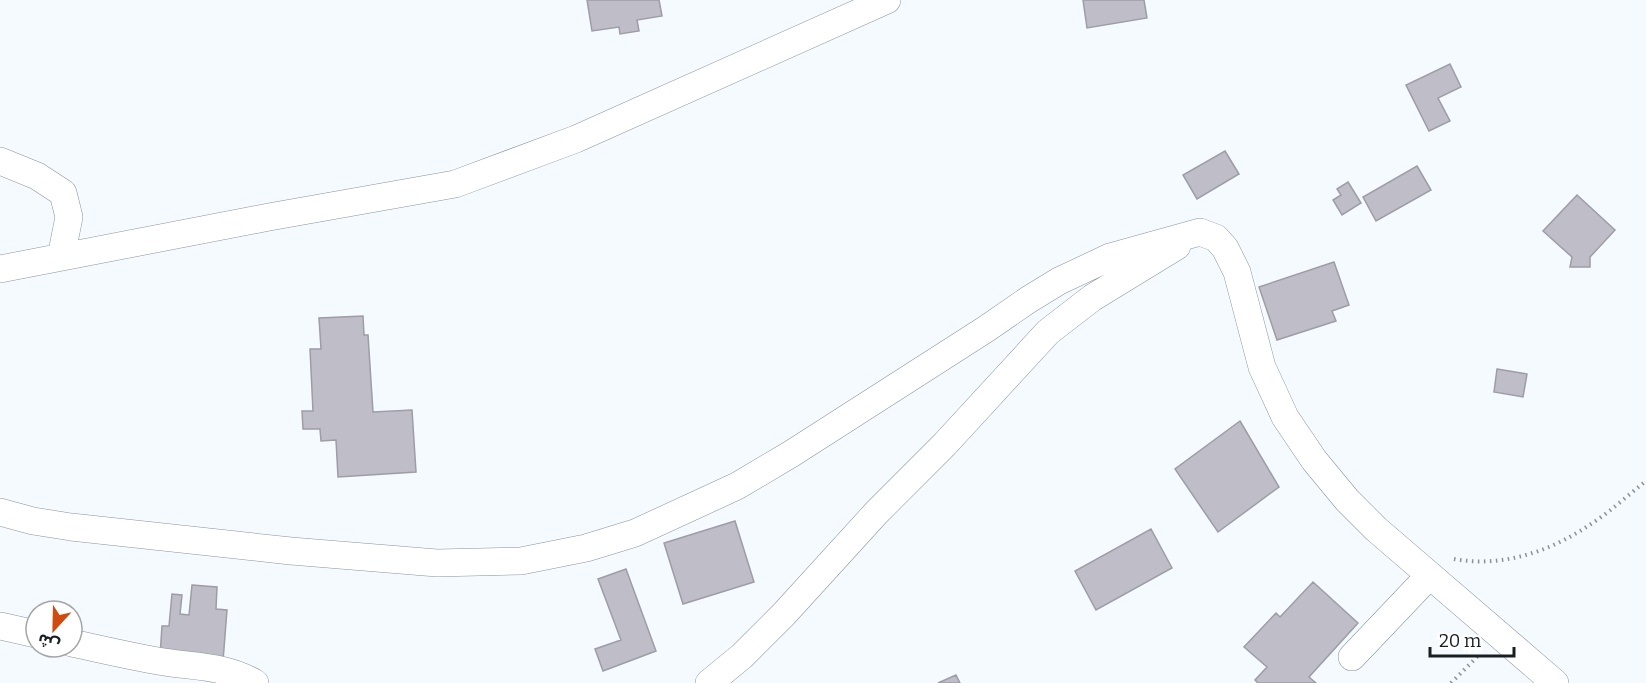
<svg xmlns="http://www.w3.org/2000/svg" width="1646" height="683" font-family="Bitter,'Noto Sans Arabic',serif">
  <rect width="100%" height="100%" fill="#f4faff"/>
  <path fill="#bebdc8" stroke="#9d9ca7" stroke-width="1.5" d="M 587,0 L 659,0 L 662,16 L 637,20 L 639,31 L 620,34 L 619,27 L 592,31 Z
    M 1083,0 L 1144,0 L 1147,18 L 1087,28 Z
    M 1450,64 L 1461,87 L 1438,98 L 1450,121 L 1429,131 L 1406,85 Z
    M 1225,151 L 1239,174 L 1197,199 L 1183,175 Z
    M 1417,166 L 1431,190 L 1376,221 L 1363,197 Z
    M 1348,182 L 1361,203 L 1342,215 L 1333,200 L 1341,195 L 1337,189 Z
    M 1577,195 L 1615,230 L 1590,257 L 1590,267 L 1570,267 L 1572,257 L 1543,231 Z
    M 1334,262 L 1349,305 L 1332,311 L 1336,321 L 1277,340 L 1259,287 Z
    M 363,316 L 364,335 L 368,335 L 373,412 L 412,410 L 416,472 L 338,477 L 336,440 L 321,441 L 320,429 L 303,429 L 302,411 L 313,411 L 310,349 L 321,349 L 319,318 Z
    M 1497,369 L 1527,374 L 1523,397 L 1494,392 Z
    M 1240,421 L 1279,487 L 1218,532 L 1175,469 Z
    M 735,521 L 754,582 L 683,604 L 664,543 Z
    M 1151,529 L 1172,568 L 1096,610 L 1075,571 Z
    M 626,569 L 656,651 L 603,671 L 595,649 L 621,640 L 598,579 Z
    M 1313,582 L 1358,623 L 1309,677 L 1316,683 L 1258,683 L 1255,680 L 1267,667 L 1244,647 L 1276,613 L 1280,617 Z
    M 192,585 L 217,587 L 216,609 L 227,610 L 223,661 L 160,656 L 162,626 L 169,626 L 172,594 L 182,595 L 180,614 L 189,615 Z
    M 956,675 L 960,683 L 938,683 Z"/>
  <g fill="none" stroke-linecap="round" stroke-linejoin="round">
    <g stroke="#8b949b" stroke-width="28">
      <path id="street" d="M 0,161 L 37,176 L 63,193 L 69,217 L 61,257
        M 0,269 L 269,217 L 455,184 L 576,139 L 887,0
        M 0,512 L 33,521 L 71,527 L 291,551 L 437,563 L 521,561 L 586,548 L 635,533 L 737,486 L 791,454 L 986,329 L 1028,300 L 1059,281 L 1110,257 L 1200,232 L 1216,238 L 1225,248 L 1237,272 L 1262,367 L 1285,417 L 1314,460 L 1347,500 L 1376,529 L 1555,683
        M 0,626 L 36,634
        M 72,643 C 103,650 133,657 164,662 C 196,667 226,666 255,683
        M 1352,657 L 1429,576
        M 709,683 L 742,656 L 784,614 L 877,512 L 945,444 L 1048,332 L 1092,298 L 1177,246"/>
    </g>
    <path stroke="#8d9296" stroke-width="4" stroke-dasharray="1.5 4.5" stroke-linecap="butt" d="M 1454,559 C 1503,568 1551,551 1591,524 C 1610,512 1628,495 1646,481
      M 1451,683 L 1480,654"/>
    <use href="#street" stroke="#fff" stroke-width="27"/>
  </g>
  <g transform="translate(54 629) rotate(202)"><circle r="28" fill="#ffffff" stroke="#a3a5a6" stroke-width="1.5"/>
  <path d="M0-4.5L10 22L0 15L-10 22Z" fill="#d04b0f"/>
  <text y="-9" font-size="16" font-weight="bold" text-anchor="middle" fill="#1a1e21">ش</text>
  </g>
  <path d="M1430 647v9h84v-9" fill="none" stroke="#1a1e21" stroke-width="3"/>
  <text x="1439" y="647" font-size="18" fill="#1a1e21" stroke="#ffffff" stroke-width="4.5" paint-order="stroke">20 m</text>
</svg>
